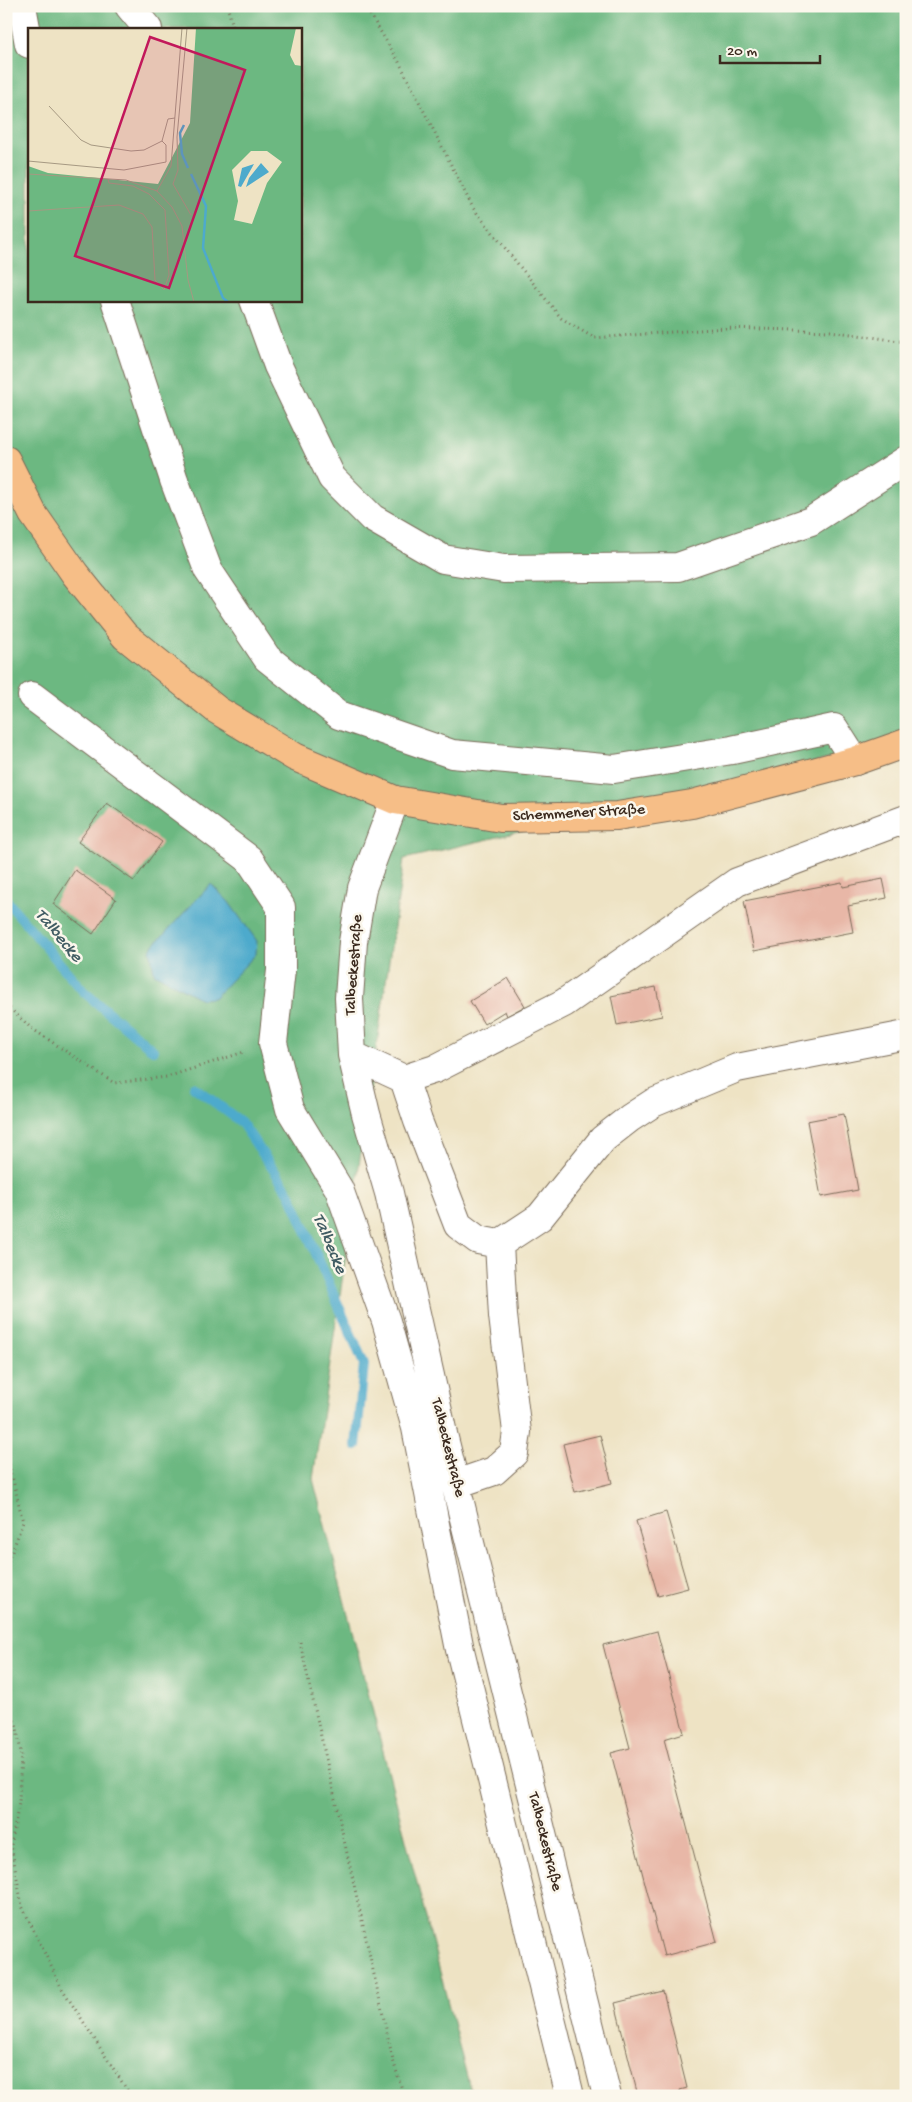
<svg xmlns="http://www.w3.org/2000/svg" width="912" height="2102" font-family="'Gochi Hand',sans-serif">
  <rect width="100%" height="100%" fill="#fbf7ec"/>
  <filter id="ink" filterUnits="userSpaceOnUse"><feTurbulence type="fractalNoise" baseFrequency=".02" numOctaves="2"/><feDisplacementMap in="SourceGraphic" scale="10" xChannelSelector="R" yChannelSelector="G"/><feConvolveMatrix kernelMatrix="1 2 1 2 8 2 1 2 1" color-interpolation-filters="sRGB"/></filter>
  <filter id="wash" filterUnits="userSpaceOnUse"><feTurbulence type="fractalNoise" baseFrequency=".0096" numOctaves="4" result="noise"/><feDisplacementMap in="SourceGraphic" scale="20" xChannelSelector="R" yChannelSelector="G"/><feGaussianBlur stdDeviation="1.12" result="paint"/><feColorMatrix in="noise" values="0 0 0 0 0 0 0 0 0 0 0 0 0 0 0 0 0 1.4 0 .05"/><feComposite in="paint" operator="in"/></filter>
  <g filter="url(#wash)">
    <rect width="100%" height="100%" fill="#eee3c4"/>
    <path fill="#6cb881" stroke="#547150" fill-rule="evenodd" d="M 6,6 L 906,6 L 906,741 L 404,859 L 313,1479 L 472,2096 L 6,2096 ZM 29,29 L 300,29 L 300,300 L 29,300 Z"/>
    <path fill="#4daacc" stroke="#446a75" d="M 211,884 L 228,901 L 257,941 L 256,954 L 214,998 L 201,999 L 154,973 L 150,949 Z"/>
    <g fill="none" stroke-linecap="round" stroke-linejoin="round">
      <path stroke="#4daacc" stroke-width="10" d="M 6,900 L 84,992 L 153,1050
        M 194,1087 L 241,1122 L 290,1194 L 364,1364 L 356,1446"/>
    </g>
    <g id="blocks">
      <path fill="#e8b7a7" d="M 107,803 L 162,842 L 134,881 L 78,842 Z
        M 75,870 L 116,899 L 93,934 L 53,904 Z
        M 883,879 L 887,898 L 848,906 L 853,932 L 754,951 L 744,901 L 842,882 L 843,887 Z
        M 508,978 L 525,1006 L 507,1016 L 505,1011 L 484,1024 L 470,1001 Z
        M 656,987 L 662,1016 L 617,1025 L 611,996 Z
        M 844,1114 L 858,1190 L 821,1197 L 807,1121 Z
        M 600,1435 L 612,1483 L 575,1492 L 563,1444 Z
        M 666,1512 L 688,1588 L 658,1596 L 636,1521 Z
        M 657,1631 L 684,1733 L 664,1739 L 717,1942 L 664,1956 L 611,1753 L 630,1748 L 603,1645 Z
        M 663,1991 L 687,2088 L 680,2090 L 681,2096 L 638,2096 L 615,2003 Z"/>
    </g>
  </g>
  <g filter="url(#ink)">
    <use href="#blocks" fill-opacity="0" stroke="#7a6b58" stroke-width="1"/>
    <g fill="none" stroke-linecap="round" stroke-linejoin="round">
      <g stroke="#7a6b58" stroke-width="30">
        <path id="minor" d="M 22,6 L 29,44
          M 129,6 L 148,29
          M 115,300 L 174,480 L 208,570 L 267,658 L 339,715 L 452,754 L 614,769 L 732,750 L 834,728 L 855,761
          M 254,300 L 278,366 L 332,478 L 372,518 L 443,559 L 504,569 L 678,567 L 811,521 L 906,460
          M 32,696 L 249,859 L 281,907 L 281,970 L 273,1043 L 290,1109 L 339,1189 L 386,1321 L 416,1428 L 460,1650 L 570,2096
          M 395,800 L 362,888 L 353,942 L 349,998 L 352,1055 L 366,1114 L 389,1193 L 444,1438 L 607,2096
          M 352,1055 L 404,1079
          M 499,1244 L 478,1240 L 458,1225 L 418,1121 L 404,1079 L 435,1069 L 564,1003 L 737,882 L 906,819
          M 456,1484 L 494,1471 L 514,1453 L 517,1432 L 503,1316 L 499,1244 L 540,1217 L 603,1139 L 630,1118 L 653,1103 L 737,1068 L 906,1035"/>
      </g>
      <g stroke="#7a6b58" stroke-width="30">
        <path id="major" d="M 6,460 L 33,514 L 75,574 L 125,636 L 217,710 L 295,757 L 395,800 L 501,818 L 617,816 L 692,804 L 855,761 L 906,743"/>
      </g>
      <path stroke="#7a6b58" stroke-width="3" stroke-dasharray="1 4" stroke-linecap="butt" d="M 227,6 L 234,29
        M 365,6 L 399,62 L 473,208 L 561,318 L 594,338 L 725,328 L 830,331 L 906,342
        M 6,1005 L 31,1028 L 114,1083 L 167,1077 L 244,1052
        M 6,1461 L 9,1463 L 23,1522 L 6,1568
        M 300,1642 L 393,2060 L 404,2096
        M 6,1715 L 16,1722 L 21,1753 L 19,1803 L 11,1845 L 22,1906 L 61,1987 L 131,2096"/>
      <use href="#minor" stroke="#fff" stroke-width="28"/>
      <use href="#major" stroke="#f6be87" stroke-width="28"/>
    </g>
  </g>
  <g text-anchor="middle" dominant-baseline="central" stroke-width="5" stroke-linejoin="round" paint-order="stroke">
    <g font-size="16" fill="#3b2a1e" stroke="#fbf7ec">
      <text transform="translate(579 814) rotate(-3)">Schemmener Straße</text>
      <text transform="translate(355 965) rotate(-86)">Talbeckestraße</text>
      <text transform="translate(447 1448) rotate(76)">Talbeckestraße</text>
      <text transform="translate(544 1842) rotate(76)">Talbeckestraße</text>
    </g>
    <g font-size="18" font-style="italic" fill="#425d64" stroke="#fbf7ec">
      <text transform="translate(58 936) rotate(50)">Talbecke</text>
      <text transform="translate(329 1244) rotate(67)">Talbecke</text>
    </g>
  </g>
  <g transform="translate(28 28)">
    <rect width="274" height="274" fill="#eee3c4"/>
    <path d="M 168,0 L 268,0 L 262,27 L 267,37 L 274,38 L 274,274 L 0,274 L 0,138 L 20,145 L 130,156 L 162,95 ZM 223,123 L 239,123 L 254,134 L 239,155 L 224,196 L 206,192 L 210,173 L 204,142 Z" fill="#6cb881" fill-rule="evenodd"/>
    <path d="M 233,135 L 241,144 L 218,159 L 221,150 ZM 226,136 L 213,159 L 210,158 L 214,140 Z" fill="#4daacc"/>
    <path fill="none" stroke="#4daacc" stroke-width="2.5" d="M 156,97 L 152,105 L 154,126 L 160,140M 163,146 L 178,178 L 175,220 L 195,270 L 200,274"/>
    <path fill="none" stroke="#a69982" stroke-width="1" d="M 159,0 L 149,109 L 150,142 L 145,156 L 163,187M 21,78 L 53,112 L 63,117 L 103,123 L 116,122 L 134,113 L 140,91 L 147,90M 0,133 L 96,142 L 138,134 L 138,117 L 134,113M 0,146 L 98,152 L 129,163 L 144,179 L 154,198 L 160,252 L 166,274M 129,163 L 143,138 L 154,0M 0,183 L 91,177 L 115,186 L 124,199 L 127,252 L 136,262 L 141,247 L 137,182 L 121,166 L 105,158 L 81,155 L 80,151"/>
    <path fill="#c2185b" fill-opacity="0.15" stroke="#c2185b" stroke-width="2.5" d="M 122,9 L 217,42 L 141,260 L 47,228 Z"/>
    <rect width="274" height="274" fill="none" stroke="#3b2a1e" stroke-width="2.5"/>
  </g>
  <rect width="912" height="2102" fill="none" stroke="#fbf7ec" stroke-width="25"/>
  <path d="M720 55v8h100v-8" fill="none" stroke="#3b2a1e" stroke-width="2.5"/>
  <text x="727" y="55" font-size="15" fill="#3b2a1e" stroke="#fbf7ec" stroke-width="4" paint-order="stroke">20 m</text>
</svg>
